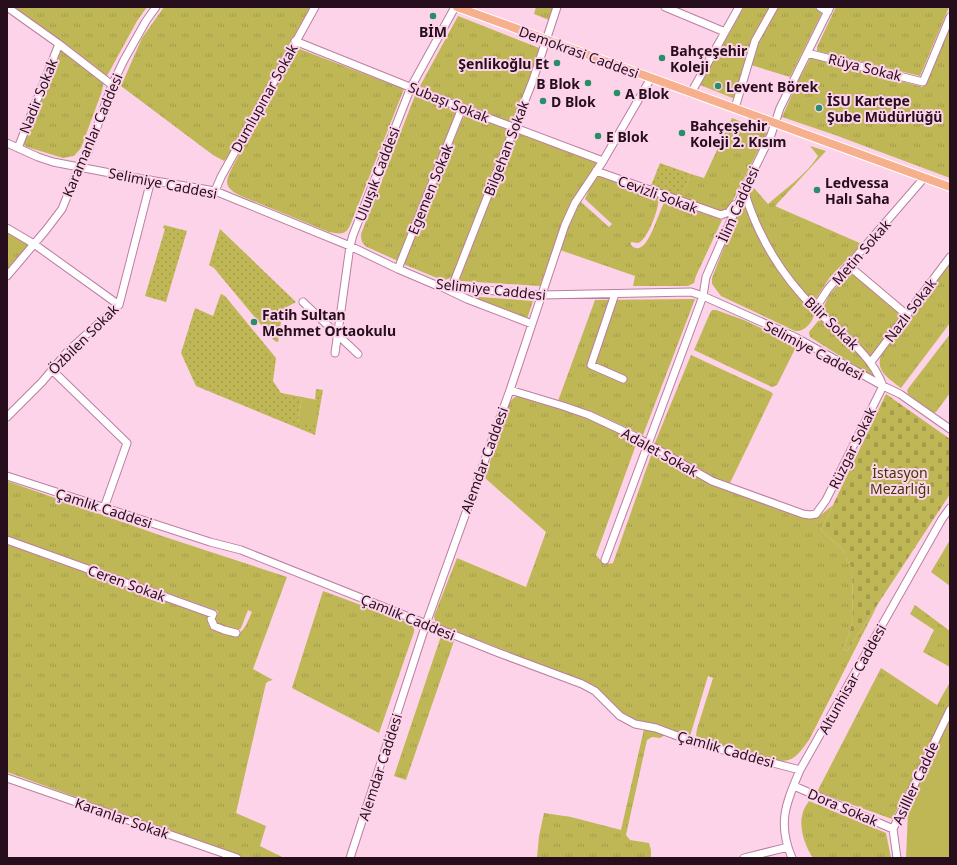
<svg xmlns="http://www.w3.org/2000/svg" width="957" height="865" font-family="'Noto Sans',sans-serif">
  <defs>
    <pattern id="grass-tufts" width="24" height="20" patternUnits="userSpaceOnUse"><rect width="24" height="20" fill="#bfb756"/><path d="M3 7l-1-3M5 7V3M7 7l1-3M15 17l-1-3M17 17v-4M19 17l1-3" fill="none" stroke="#a49c4a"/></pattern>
    <pattern id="cemetery-stones" width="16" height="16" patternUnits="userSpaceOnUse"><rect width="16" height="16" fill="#bfb756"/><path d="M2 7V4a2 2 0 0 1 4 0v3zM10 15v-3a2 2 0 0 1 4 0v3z" fill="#a49c4a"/></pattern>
    <pattern id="garden-dots" width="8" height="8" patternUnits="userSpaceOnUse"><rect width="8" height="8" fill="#bfb756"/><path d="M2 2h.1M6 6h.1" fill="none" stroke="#a49c4a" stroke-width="1.8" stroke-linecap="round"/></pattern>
  </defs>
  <rect width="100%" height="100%" fill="#fdd3ea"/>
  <path fill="url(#grass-tufts)" d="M 14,7 L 147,7 L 137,21 L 107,76 Z
    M 164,7 L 310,7 L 228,157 L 224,161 L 213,155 L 121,86 L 142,38 Z
    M 536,7 L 553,7 L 549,20 L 534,14 Z
    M 744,7 L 770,7 L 753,37 L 735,99 L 700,85 Z
    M 778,7 L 814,7 L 822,13 L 790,77 L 751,65 L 758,40 Z
    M 836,7 L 949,7 L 920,76 L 817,51 L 817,47 Z
    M 458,16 L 539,48 L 537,60 L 513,122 L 510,123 L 506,121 L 420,86 Z
    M 950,28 L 950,178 L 835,135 L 782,117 L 799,79 L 811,57 L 923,87 Z
    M 297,48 L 404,89 L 351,223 C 346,236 341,234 329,232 L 241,196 C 223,187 225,182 233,166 L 291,57 Z
    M 62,50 L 104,82 L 101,94 L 81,148 L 74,156 L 63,158 L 27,147 L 23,144 L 59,51 Z
    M 416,93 L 453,108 L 457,113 L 398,261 L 367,247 C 362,244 361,240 361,234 Z
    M 466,114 L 510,129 L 455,272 C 451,278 449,280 442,280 L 403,264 L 463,118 Z
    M 732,118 L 766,132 L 767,133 L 729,208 L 721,213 L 680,199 L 691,174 L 704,178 Z
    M 516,132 L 598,162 L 575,197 L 565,216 L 540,286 L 460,281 L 457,278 Z
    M 810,146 L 826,151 L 775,206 L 862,244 L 830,277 L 814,302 C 788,279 769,247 756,215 C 753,207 749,200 748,191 L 752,192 L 754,188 L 768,204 C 785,189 806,175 818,156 Z
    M 599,175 L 658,197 C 661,205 648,238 640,242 C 637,244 635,242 631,242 L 631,245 C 648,262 659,206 666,200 L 722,220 L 696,276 L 694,283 L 688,286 L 633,286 L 635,276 L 560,250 C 565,234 570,214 581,202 L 609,227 L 612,224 L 585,199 L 591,185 Z
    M 743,199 L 754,226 L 815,312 C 813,322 805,332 795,331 L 721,296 L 712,284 L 712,278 Z
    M 7,231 L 30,244 L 7,271 Z
    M 950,262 L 950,323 L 901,388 C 887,377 873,370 883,351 Z
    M 850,272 L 894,308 L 900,315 L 900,317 L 870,358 L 860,345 L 822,311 L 829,295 Z
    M 468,296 L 533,301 L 527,319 Z
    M 695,299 L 643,435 L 588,410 L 558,401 L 595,300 Z
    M 712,310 L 716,310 L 744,320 L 794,344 L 796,347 L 777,385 L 772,387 L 694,350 L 710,313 Z
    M 822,319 C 843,337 863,355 878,380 L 810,337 L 809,332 L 818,321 Z
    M 950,334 L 950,393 L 936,412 L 933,413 L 908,394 L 907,390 Z
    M 691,355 L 771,392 L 773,394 L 730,483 L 707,476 L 654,445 Z
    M 518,396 C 559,408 600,421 637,442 L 596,555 C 601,561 605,565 613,563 L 653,450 L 709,481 L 815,517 L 822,514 L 833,505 L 821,530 L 842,549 L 852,569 L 853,618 L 849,635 L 843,649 L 847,651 L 878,604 L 809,740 C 801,750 796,761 781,761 L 710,744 L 697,738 L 696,735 L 697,729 L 713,678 L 708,676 L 690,736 L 688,737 L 627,718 L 616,708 L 600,690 L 593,685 L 440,625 L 435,621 L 434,616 L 457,558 L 526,587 L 546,532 L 485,478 L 506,409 C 509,404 512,397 518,396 Z
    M 7,481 L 162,536 L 287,577 L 253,669 L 273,680 L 269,681 L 266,683 L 236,813 L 266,826 L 260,846 L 284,858 L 243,858 L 7,772 L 7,544 L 208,616 L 208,624 L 211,627 L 234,636 C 245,632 247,622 252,612 L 248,610 L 241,628 L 237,631 L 222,627 L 215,623 L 218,611 L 7,537 Z
    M 950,540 L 950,586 L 931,572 Z
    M 323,591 L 407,622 C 412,624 415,626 414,632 L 379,733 L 292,688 Z
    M 915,605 L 950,631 L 950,667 L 923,652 L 934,630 L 910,614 Z
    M 441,636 L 454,641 L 406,780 L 394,776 Z
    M 881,668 L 937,705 L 950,682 L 950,707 L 892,819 L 817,792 Z
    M 644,729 L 650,730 L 665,735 L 660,738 L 652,737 L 647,740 L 626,835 L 630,840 L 649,843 L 651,850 L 651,858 L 537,858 L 539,836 L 544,813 L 571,817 L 621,830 Z
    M 809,801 L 886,833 L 891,858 L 813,858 C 805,846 798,827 803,812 C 804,808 807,804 809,801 Z"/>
  <path fill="url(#cemetery-stones)" d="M 886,394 L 950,439 L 950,494 L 847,651 L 843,649 L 849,635 L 853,618 L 852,569 L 842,549 L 821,530 Z"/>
  <path fill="url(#garden-dots)" d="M 660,163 L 691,174 L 680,199 L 650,188 Z
    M 164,225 L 187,231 L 166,302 L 145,296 L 165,229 L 163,228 Z
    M 220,229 L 296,302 L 283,309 L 278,342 L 275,341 L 272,338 L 214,268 L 209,265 Z
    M 221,294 L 225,296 L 276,358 L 273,381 L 281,393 L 302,397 L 298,423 L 317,400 L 315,399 L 316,389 L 323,390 L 315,435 L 196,386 L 181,353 L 195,308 L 213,316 L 220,296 Z"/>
  <path fill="#bfb756" d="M 302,397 L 318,400 L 314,425 L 298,423 Z
    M 950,707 L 950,858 L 906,858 L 908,811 L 917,777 Z"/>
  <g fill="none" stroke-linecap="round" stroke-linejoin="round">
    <g stroke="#bd7da2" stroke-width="9">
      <path id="minor" d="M 7,7 L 59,44 L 112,85
        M 665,7 L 725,32
        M 820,7 L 828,12
        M 295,41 L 462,108 L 603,161
        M 807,53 L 923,82 L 950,17
        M 691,93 L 739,7
        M 735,108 L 755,41 L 774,7
        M 7,143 L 38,157 L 53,162 L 131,177 L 215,191 L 350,246 L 398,269 L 438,286 L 541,295 L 691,292 L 703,296 L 795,337 L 883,386 L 826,500 L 816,514 L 810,515 L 803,514 L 712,481 L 634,436 L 589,415 L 563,406 L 510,390
        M 18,148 L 59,44
        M 596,171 L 721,215 L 729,212 L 734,205
        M 744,190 C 757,235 782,276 815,309 C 840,333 871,353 883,386 L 900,394 L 950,429
        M 215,191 L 221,177 L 315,7
        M 7,228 L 34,244 L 119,305
        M 849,266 L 907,315
        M 398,269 L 462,108
        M 7,276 L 46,230 L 62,209 L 79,167 L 88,152 L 112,85 L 124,60 L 146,21 L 156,7
        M 452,287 L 533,80 L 557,7
        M 444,288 L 467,299 L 532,324
        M 615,294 L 591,365 L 623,379
        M 303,302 L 358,354
        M 815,309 L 828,289 L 924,178
        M 335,353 L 350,246 L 353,235 L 411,87 L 455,7
        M 871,362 L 950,257
        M 52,370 L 127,443 L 104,508
        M 7,417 L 42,382 L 68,351 L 119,305 L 151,180
        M 7,476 L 210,542 L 241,550 L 499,653 L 582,684 L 595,691 L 620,716 L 635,724 L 656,728 L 696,743 L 800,770
        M 7,540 L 213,614 L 211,619 L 214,626 L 224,630 L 236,633
        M 605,560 L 703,296 L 706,277 L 744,190 L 771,135 L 780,108 L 830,7
        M 7,778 L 237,858
        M 794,786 L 893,829
        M 350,858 L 426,624 L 510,390 L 565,225 L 575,203 L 603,161 L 651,78
        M 744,858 L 788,847
        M 792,858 C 777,823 786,803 800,770 L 942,519 L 950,508
        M 897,858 L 893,829 L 950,710"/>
    </g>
    <g stroke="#fff" stroke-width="10">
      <path id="major" d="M 457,7 L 950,187"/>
    </g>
    <use href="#minor" stroke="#fff" stroke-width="7"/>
    <use href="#major" stroke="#f7b08d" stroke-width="8"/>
  </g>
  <g fill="#288d69" stroke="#fdd3ea" stroke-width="1.5">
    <circle cx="433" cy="16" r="4"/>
    <circle cx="662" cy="58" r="4"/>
    <circle cx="557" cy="63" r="4"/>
    <circle cx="588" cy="83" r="4"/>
    <circle cx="718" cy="86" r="4"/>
    <circle cx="617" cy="93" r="4"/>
    <circle cx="543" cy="101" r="4"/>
    <circle cx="819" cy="108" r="4"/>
    <circle cx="682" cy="133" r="4"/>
    <circle cx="598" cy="136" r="4"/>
    <circle cx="817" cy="190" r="4"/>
    <circle cx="254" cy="322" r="4"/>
  </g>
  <g text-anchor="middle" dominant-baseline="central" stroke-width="4" stroke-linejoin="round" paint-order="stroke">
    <g font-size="14" font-weight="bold" fill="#260e1d" stroke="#fdd3ea" text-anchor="start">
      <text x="433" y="31" text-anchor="middle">BİM</text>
      <text x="670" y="50">Bahçeşehir<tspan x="670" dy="16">Koleji</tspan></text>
      <text x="549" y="63" text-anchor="end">Şenlikoğlu Et</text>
      <text x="580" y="83" text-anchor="end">B Blok</text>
      <text x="726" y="86">Levent Börek</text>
      <text x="625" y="93">A Blok</text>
      <text x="827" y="100">İSU Kartepe<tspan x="827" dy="16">Şube Müdürlüğü</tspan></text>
      <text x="551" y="101">D Blok</text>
      <text x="690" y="125">Bahçeşehir<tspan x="690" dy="16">Koleji 2. Kısım</tspan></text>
      <text x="606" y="136">E Blok</text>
      <text x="825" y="182">Ledvessa<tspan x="825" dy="16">Halı Saha</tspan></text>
      <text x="262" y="314">Fatih Sultan<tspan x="262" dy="16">Mehmet Ortaokulu</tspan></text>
    </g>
    <g font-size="14" fill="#260e1d" stroke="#fdd3ea">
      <text transform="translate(579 52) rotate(20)">Demokrasi Caddesi</text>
      <text transform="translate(865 67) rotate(14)">Rüya Sokak</text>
      <text transform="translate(38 96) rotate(-68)">Nadir Sokak</text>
      <text transform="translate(264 98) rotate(-61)">Dumlupınar Sokak</text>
      <text transform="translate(449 102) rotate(22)">Subaşı Sokak</text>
      <text transform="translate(92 135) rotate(-67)">Karamanlar Caddesi</text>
      <text transform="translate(506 148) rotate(-69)">Bilgehan Sokak</text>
      <text transform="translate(377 174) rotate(-69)">Uluışık Caddesi</text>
      <text transform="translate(163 183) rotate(11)">Selimiye Caddesi</text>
      <text transform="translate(430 189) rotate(-68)">Egemen Sokak</text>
      <text transform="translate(658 194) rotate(20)">Cevizli Sokak</text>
      <text transform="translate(738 204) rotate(-66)">İlim Caddesi</text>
      <text transform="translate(861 252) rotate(-49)">Metin Sokak</text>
      <text transform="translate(491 289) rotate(6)">Selimiye Caddesi</text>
      <text transform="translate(910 310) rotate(-53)">Nazlı Sokak</text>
      <text transform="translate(832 323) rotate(44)">Bilir Sokak</text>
      <text transform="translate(83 339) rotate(-45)">Özbilen Sokak</text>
      <text transform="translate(814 350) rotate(28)">Selimiye Caddesi</text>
      <text transform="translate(852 448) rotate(-64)">Rüzgar Sokak</text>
      <text transform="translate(660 452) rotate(29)">Adalet Sokak</text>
      <text transform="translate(484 460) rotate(-70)">Alemdar Caddesi</text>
      <text transform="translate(104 508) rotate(18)">Çamlık Caddesi</text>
      <text transform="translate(127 583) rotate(20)">Ceren Sokak</text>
      <text transform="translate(408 617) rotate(22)">Çamlık Caddesi</text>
      <text transform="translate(852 679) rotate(-61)">Altunhisar Caddesi</text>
      <text transform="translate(726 749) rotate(16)">Çamlık Caddesi</text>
      <text transform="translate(380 767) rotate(-72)">Alemdar Caddesi</text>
      <text transform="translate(915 783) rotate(-65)">Asilller Cadde</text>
      <text transform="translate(843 807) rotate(23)">Dora Sokak</text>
      <text transform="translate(122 818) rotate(19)">Karanlar Sokak</text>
    </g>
    <g font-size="14" fill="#3e3a02" stroke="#fdd3ea">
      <text x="900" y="472">İstasyon<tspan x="900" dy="16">Mezarlığı</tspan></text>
    </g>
  </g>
  <rect width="957" height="865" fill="none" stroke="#260e1d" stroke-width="16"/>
</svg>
